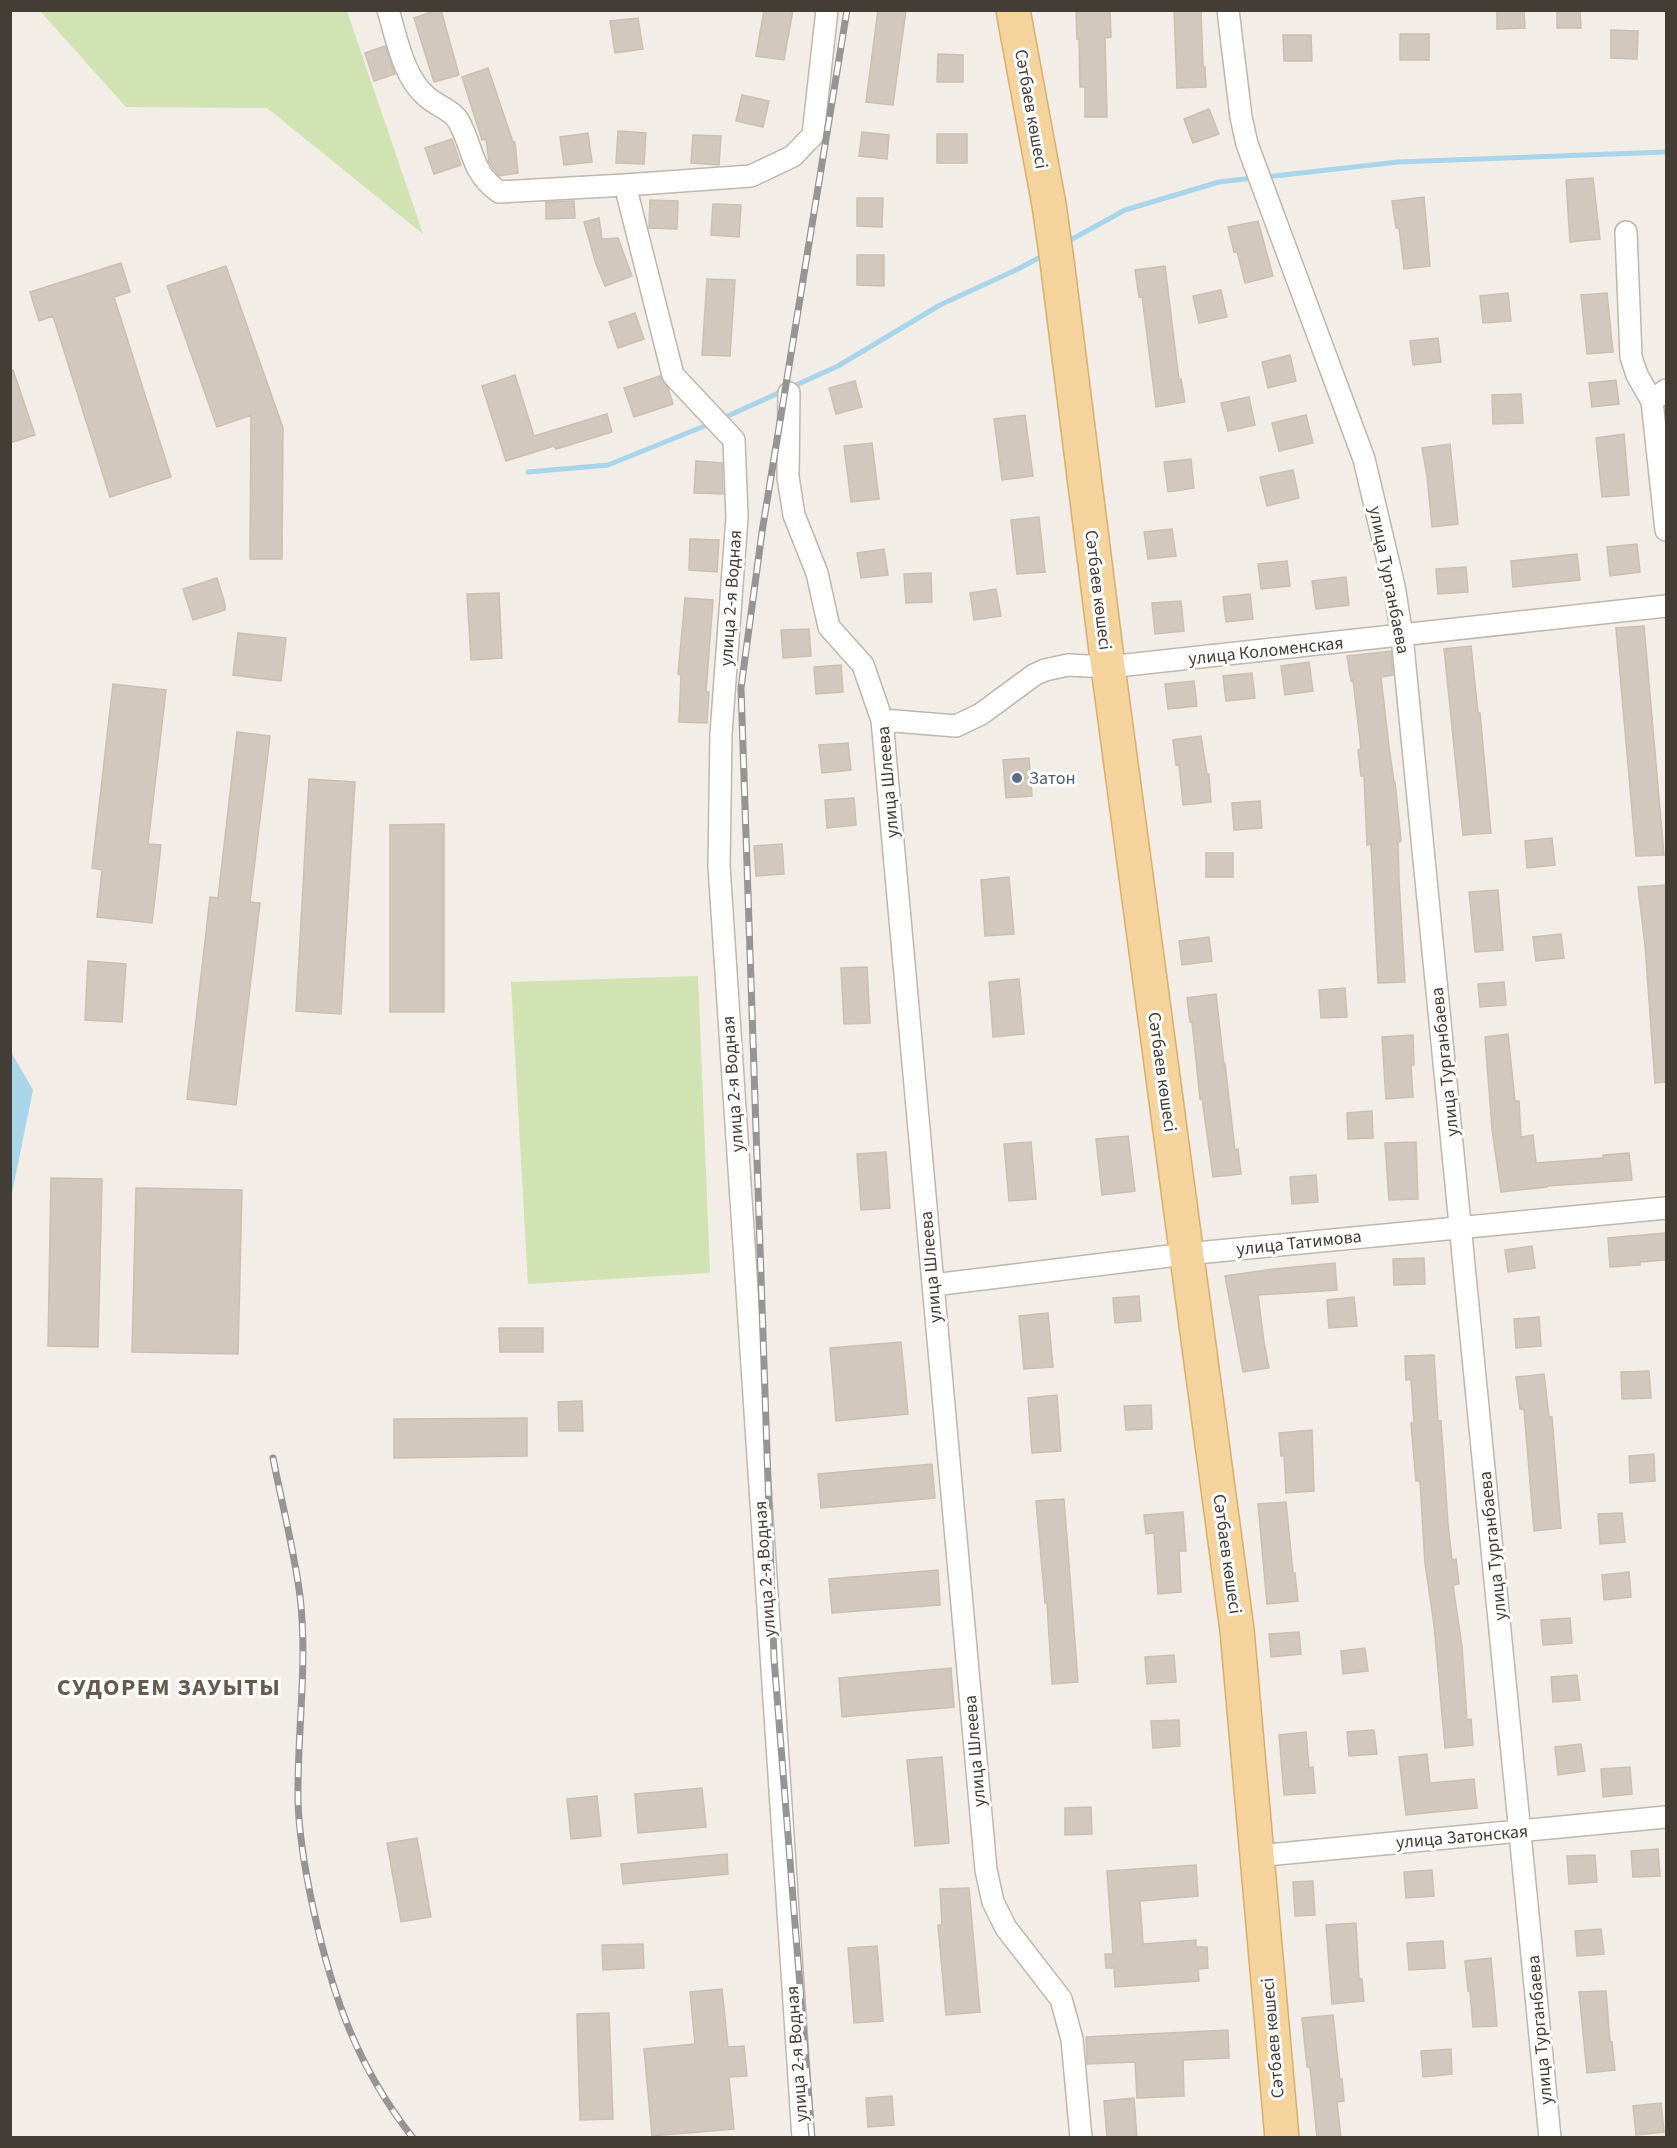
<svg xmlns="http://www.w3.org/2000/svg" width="1677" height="2148" font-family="'Source Sans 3',sans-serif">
  <rect width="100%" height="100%" fill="#f2ede6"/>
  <path fill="#d1e2b3" d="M 40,11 L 347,11 L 423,234 L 267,108 L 126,107 Z
    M 698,976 L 710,1273 L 528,1284 L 511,982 Z"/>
  <path fill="#a8d5e9" d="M 11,1052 L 33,1090 L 11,1198 L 10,1052 Z"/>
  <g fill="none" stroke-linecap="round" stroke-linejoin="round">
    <path stroke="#a8d5e9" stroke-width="5" d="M 1265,177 L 1398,162 L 1666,152
      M 1065,243 L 1125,210 L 1219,182 L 1253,178
      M 721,419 L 838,366 L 940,305 L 1018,269 L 1044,255
      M 528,472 L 608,465 L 712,423"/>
  </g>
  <path fill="#d2c8bd" stroke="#ccbfb1" stroke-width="1.5" d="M 437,10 L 441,10 L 459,75 L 434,82 L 414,18 Z
    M 764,10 L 793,10 L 784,60 L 756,56 Z
    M 878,10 L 906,10 L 893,105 L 866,102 Z
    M 1076,10 L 1110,10 L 1111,37 L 1105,38 L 1107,117 L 1085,117 L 1085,87 L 1080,87 L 1079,39 L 1077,39 Z
    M 1174,10 L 1201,10 L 1203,67 L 1205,67 L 1206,87 L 1177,88 Z
    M 1497,10 L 1524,10 L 1525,28 L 1497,29 Z
    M 1557,10 L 1580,10 L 1581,28 L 1557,28 Z
    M 638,18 L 643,49 L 615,53 L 610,21 Z
    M 1611,30 L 1638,31 L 1637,59 L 1611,58 Z
    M 1400,34 L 1429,34 L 1429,60 L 1400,60 Z
    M 1283,35 L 1311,35 L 1312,61 L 1284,61 Z
    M 385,46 L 395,74 L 374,81 L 365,53 Z
    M 938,54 L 963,55 L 963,82 L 937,82 Z
    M 488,68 L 513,142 L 515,142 L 518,173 L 499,176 L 489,162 L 486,139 L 482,140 L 462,77 Z
    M 742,95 L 769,101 L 763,127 L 736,121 Z
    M 1209,109 L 1219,134 L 1193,143 L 1184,119 Z
    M 618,131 L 646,133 L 644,164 L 616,163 Z
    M 862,132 L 889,135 L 887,159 L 859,156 Z
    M 588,133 L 592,162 L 564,165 L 560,137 Z
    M 937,134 L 967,134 L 967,163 L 937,163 Z
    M 693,135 L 721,136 L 719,165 L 691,163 Z
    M 452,139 L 461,165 L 434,174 L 425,148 Z
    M 1593,178 L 1600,239 L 1570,242 L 1566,180 Z
    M 1424,197 L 1430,266 L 1404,269 L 1399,228 L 1396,228 L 1392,201 Z
    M 857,198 L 883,198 L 882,227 L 857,226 Z
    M 650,200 L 678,201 L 677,229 L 649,228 Z
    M 574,201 L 575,218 L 546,219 L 546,202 Z
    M 713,204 L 741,205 L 739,237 L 711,235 Z
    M 599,218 L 602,239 L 618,238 L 632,276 L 605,286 L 596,264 L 584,222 Z
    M 1258,221 L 1273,276 L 1245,283 L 1237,251 L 1234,252 L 1228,227 Z
    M 857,255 L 884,255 L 884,286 L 857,285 Z
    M 121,263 L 130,292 L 114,297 L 171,477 L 110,497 L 53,316 L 39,321 L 30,292 Z
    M 226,266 L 283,428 L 282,559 L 250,559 L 251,415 L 217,427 L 167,286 Z
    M 1165,266 L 1179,380 L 1181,379 L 1185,402 L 1156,407 L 1142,296 L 1139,297 L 1135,270 Z
    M 707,279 L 735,280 L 730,356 L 702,355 Z
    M 1221,290 L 1227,317 L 1199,323 L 1193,296 Z
    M 1508,293 L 1511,321 L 1483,323 L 1480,296 Z
    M 1607,293 L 1613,352 L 1587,354 L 1581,295 Z
    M 635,313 L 644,339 L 618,348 L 609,322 Z
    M 1438,338 L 1441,362 L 1413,365 L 1410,341 Z
    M 1290,355 L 1296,381 L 1268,388 L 1262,362 Z
    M 10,370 L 13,370 L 35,435 L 10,443 Z
    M 515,375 L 534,436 L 607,414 L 612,432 L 556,449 L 554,446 L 506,461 L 482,386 Z
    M 660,376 L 668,388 L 673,404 L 634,417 L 624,388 Z
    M 1616,380 L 1619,404 L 1592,407 L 1589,383 Z
    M 855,381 L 862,407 L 836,414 L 829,388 Z
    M 1521,394 L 1523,423 L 1493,424 L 1492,395 Z
    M 1249,397 L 1255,425 L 1228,431 L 1221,403 Z
    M 1025,415 L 1033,476 L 1002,480 L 994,419 Z
    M 1306,415 L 1313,443 L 1279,451 L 1272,423 Z
    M 1624,434 L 1629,495 L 1602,497 L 1596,438 Z
    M 872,443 L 879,499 L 851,502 L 844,446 Z
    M 1450,444 L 1458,524 L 1432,527 L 1427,476 L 1422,448 Z
    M 1191,459 L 1194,488 L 1168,492 L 1164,462 Z
    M 696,461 L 722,463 L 723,494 L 694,493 Z
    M 1293,470 L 1299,498 L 1267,506 L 1260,477 Z
    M 1039,517 L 1045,572 L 1017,574 L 1011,520 Z
    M 1172,529 L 1176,556 L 1148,559 L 1144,532 Z
    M 690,539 L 719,540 L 717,572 L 689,570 Z
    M 1637,544 L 1640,572 L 1610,576 L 1607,547 Z
    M 884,549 L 888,575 L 861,578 L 857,553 Z
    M 1577,554 L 1580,580 L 1513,587 L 1511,561 Z
    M 1287,561 L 1290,586 L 1261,589 L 1258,564 Z
    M 1466,567 L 1468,592 L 1438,594 L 1436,569 Z
    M 931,573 L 932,602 L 906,603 L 904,574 Z
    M 1346,577 L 1349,605 L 1316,609 L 1312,581 Z
    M 217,578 L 225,604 L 225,610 L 193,620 L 183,589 Z
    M 996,589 L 1001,616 L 974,620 L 970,593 Z
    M 499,593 L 502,658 L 471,660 L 467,594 Z
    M 1250,594 L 1253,619 L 1226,622 L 1223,597 Z
    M 685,598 L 713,600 L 706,692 L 709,692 L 707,723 L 679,722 L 681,675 L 678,674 Z
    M 1181,601 L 1184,631 L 1155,634 L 1152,603 Z
    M 1644,626 L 1664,855 L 1636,856 L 1616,628 Z
    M 809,629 L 811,656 L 783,658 L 781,630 Z
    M 238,633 L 286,638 L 281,681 L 233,675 Z
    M 1471,646 L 1478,713 L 1480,713 L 1491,833 L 1463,835 L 1444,649 Z
    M 1391,651 L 1393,675 L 1381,677 L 1389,747 L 1394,782 L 1395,782 L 1401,841 L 1398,842 L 1399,880 L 1405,982 L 1378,983 L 1371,844 L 1367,845 L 1364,776 L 1361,776 L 1358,750 L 1361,749 L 1353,680 L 1351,681 L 1347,656 Z
    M 1309,662 L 1313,691 L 1285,695 L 1281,666 Z
    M 841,665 L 843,692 L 816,694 L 814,667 Z
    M 1252,673 L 1255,698 L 1226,701 L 1223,676 Z
    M 1194,681 L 1197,706 L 1168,709 L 1165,684 Z
    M 113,684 L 166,690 L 148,844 L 161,845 L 152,923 L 97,917 L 102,870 L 92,868 Z
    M 237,732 L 270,736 L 250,902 L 260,903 L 236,1105 L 187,1099 L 210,897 L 218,898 Z
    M 1201,736 L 1207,774 L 1209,774 L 1211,802 L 1183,805 L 1179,764 L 1176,765 L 1173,740 Z
    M 848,743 L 851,770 L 822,773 L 819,745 Z
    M 1029,758 L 1032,796 L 1006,798 L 1003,760 Z
    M 309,779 L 355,782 L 341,1014 L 296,1011 Z
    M 854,798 L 856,825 L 827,828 L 825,800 Z
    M 1260,801 L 1262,828 L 1234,830 L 1232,803 Z
    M 444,824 L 444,1012 L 390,1012 L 390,825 Z
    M 1552,838 L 1555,865 L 1527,868 L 1525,841 Z
    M 782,844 L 784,874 L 756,876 L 754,846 Z
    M 1206,853 L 1233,853 L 1233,877 L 1206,877 Z
    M 1009,877 L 1014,934 L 985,936 L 981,880 Z
    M 1666,885 L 1666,1082 L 1655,1083 L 1645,945 L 1638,887 Z
    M 1498,890 L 1503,950 L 1475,952 L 1469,892 Z
    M 1561,934 L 1564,958 L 1536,961 L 1533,937 Z
    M 1209,937 L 1212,961 L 1182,965 L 1179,941 Z
    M 88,961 L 126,964 L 122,1022 L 85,1020 Z
    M 867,967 L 870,1023 L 844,1024 L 841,968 Z
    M 1019,979 L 1024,1034 L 993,1037 L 989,982 Z
    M 1504,982 L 1506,1005 L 1480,1007 L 1478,984 Z
    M 1345,988 L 1347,1017 L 1321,1018 L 1319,990 Z
    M 1216,994 L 1224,1065 L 1225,1064 L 1235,1150 L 1238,1149 L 1241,1174 L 1213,1177 L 1202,1098 L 1200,1099 L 1192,1022 L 1190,1022 L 1187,998 Z
    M 1508,1034 L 1515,1101 L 1519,1101 L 1521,1137 L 1533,1135 L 1536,1163 L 1603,1158 L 1603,1155 L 1629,1153 L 1632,1180 L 1547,1186 L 1547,1187 L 1501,1192 L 1492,1129 L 1485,1037 Z
    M 1413,1035 L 1414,1065 L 1411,1065 L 1413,1097 L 1386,1099 L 1382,1037 Z
    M 1372,1111 L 1373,1138 L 1348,1139 L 1347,1113 Z
    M 1128,1136 L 1135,1191 L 1102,1195 L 1096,1139 Z
    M 1031,1142 L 1036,1199 L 1009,1201 L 1004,1144 Z
    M 1416,1142 L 1418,1199 L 1389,1200 L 1385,1143 Z
    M 886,1152 L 890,1208 L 861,1210 L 857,1154 Z
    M 1316,1175 L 1318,1202 L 1292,1204 L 1290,1177 Z
    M 51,1178 L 102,1179 L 98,1347 L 48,1346 Z
    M 136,1188 L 242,1190 L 238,1354 L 132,1352 Z
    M 1666,1233 L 1666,1260 L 1640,1262 L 1640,1265 L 1610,1267 L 1608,1238 Z
    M 1532,1246 L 1535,1268 L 1508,1272 L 1505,1250 Z
    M 1424,1258 L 1425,1284 L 1394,1285 L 1393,1259 Z
    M 1335,1263 L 1337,1290 L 1258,1295 L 1264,1342 L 1269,1368 L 1243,1372 L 1225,1276 L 1274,1269 Z
    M 1139,1296 L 1141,1321 L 1115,1323 L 1113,1298 Z
    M 1354,1297 L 1357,1326 L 1329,1328 L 1327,1300 Z
    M 1048,1313 L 1053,1367 L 1024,1369 L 1019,1316 Z
    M 1539,1317 L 1541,1346 L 1516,1348 L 1514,1319 Z
    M 499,1328 L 543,1328 L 543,1352 L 500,1352 Z
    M 901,1342 L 908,1414 L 836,1421 L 830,1348 Z
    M 1434,1355 L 1438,1421 L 1441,1421 L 1448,1524 L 1452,1560 L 1456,1559 L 1459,1584 L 1453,1585 L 1462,1647 L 1467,1720 L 1471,1719 L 1473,1745 L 1445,1748 L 1434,1625 L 1425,1563 L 1420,1481 L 1416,1481 L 1413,1447 L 1411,1423 L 1414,1423 L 1411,1379 L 1406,1380 L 1405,1356 Z
    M 1649,1371 L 1651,1398 L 1622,1399 L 1621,1372 Z
    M 1544,1374 L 1549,1417 L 1552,1417 L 1561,1528 L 1534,1531 L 1524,1409 L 1520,1409 L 1516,1377 Z
    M 1057,1395 L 1061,1451 L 1032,1453 L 1028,1398 Z
    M 582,1401 L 583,1431 L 559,1431 L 558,1402 Z
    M 1151,1405 L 1152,1429 L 1126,1430 L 1124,1406 Z
    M 527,1418 L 527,1456 L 394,1458 L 394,1419 Z
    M 1312,1430 L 1314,1491 L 1286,1493 L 1284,1456 L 1281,1456 L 1279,1433 Z
    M 1654,1454 L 1655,1481 L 1630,1483 L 1629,1456 Z
    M 932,1464 L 935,1498 L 821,1508 L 818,1474 Z
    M 1064,1499 L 1078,1682 L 1052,1684 L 1047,1603 L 1045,1603 L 1036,1501 Z
    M 1286,1502 L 1293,1573 L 1295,1573 L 1298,1601 L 1267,1604 L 1258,1504 Z
    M 1183,1512 L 1186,1551 L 1179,1551 L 1181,1592 L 1158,1594 L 1154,1533 L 1146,1534 L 1144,1515 Z
    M 1622,1513 L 1625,1542 L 1600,1544 L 1598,1514 Z
    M 938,1570 L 940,1605 L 832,1613 L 829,1579 Z
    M 1629,1572 L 1631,1597 L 1604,1600 L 1602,1575 Z
    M 1570,1618 L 1572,1643 L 1543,1645 L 1541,1620 Z
    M 1299,1632 L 1301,1654 L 1271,1657 L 1269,1634 Z
    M 1365,1648 L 1368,1671 L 1343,1674 L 1341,1651 Z
    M 1174,1655 L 1176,1682 L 1147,1684 L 1145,1657 Z
    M 951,1668 L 954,1707 L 842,1717 L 839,1678 Z
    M 1577,1675 L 1580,1700 L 1553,1702 L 1551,1677 Z
    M 1179,1720 L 1180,1746 L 1153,1748 L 1151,1721 Z
    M 1374,1730 L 1377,1754 L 1349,1756 L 1347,1732 Z
    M 1306,1732 L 1309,1768 L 1313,1767 L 1315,1793 L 1284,1795 L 1279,1735 Z
    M 1581,1744 L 1585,1771 L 1558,1775 L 1555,1747 Z
    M 1427,1754 L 1430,1783 L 1474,1779 L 1477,1808 L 1406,1815 L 1399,1757 Z
    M 942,1757 L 949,1843 L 915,1846 L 907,1760 Z
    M 1630,1767 L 1632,1794 L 1603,1797 L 1601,1769 Z
    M 702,1788 L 706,1827 L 638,1833 L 635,1794 Z
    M 597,1796 L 601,1836 L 571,1839 L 567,1799 Z
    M 1091,1807 L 1092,1834 L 1065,1835 L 1065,1808 Z
    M 417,1838 L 431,1917 L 401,1922 L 387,1843 Z
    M 1658,1849 L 1660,1876 L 1633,1877 L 1631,1851 Z
    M 727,1854 L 728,1874 L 623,1884 L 621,1864 Z
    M 1595,1855 L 1597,1882 L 1569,1884 L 1567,1856 Z
    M 1196,1865 L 1198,1896 L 1140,1901 L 1143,1944 L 1196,1940 L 1196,1947 L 1207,1947 L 1208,1968 L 1198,1969 L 1199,1981 L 1115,1987 L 1114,1968 L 1106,1968 L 1105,1954 L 1113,1954 L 1107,1871 Z
    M 1432,1870 L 1434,1896 L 1406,1898 L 1404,1872 Z
    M 1313,1881 L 1315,1915 L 1295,1916 L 1293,1882 Z
    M 969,1888 L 980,2012 L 946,2015 L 938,1925 L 942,1925 L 940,1889 Z
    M 1356,1923 L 1359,1979 L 1362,1979 L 1364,2001 L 1332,2004 L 1326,1925 Z
    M 1601,1929 L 1604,1954 L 1577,1956 L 1575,1931 Z
    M 1443,1941 L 1445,1968 L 1409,1970 L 1407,1943 Z
    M 643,1944 L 644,1968 L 603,1970 L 602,1945 Z
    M 877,1946 L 883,2021 L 854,2023 L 848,1948 Z
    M 1491,1958 L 1497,2026 L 1473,2027 L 1470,1991 L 1468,1991 L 1465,1961 Z
    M 722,1989 L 728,2047 L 744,2046 L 747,2076 L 729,2077 L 734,2129 L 652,2136 L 644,2049 L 695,2044 L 690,1992 Z
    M 1606,1991 L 1610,2042 L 1612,2042 L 1615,2070 L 1587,2073 L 1579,1992 Z
    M 609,2013 L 613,2119 L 580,2120 L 577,2014 Z
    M 1333,2015 L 1340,2080 L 1342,2079 L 1344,2101 L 1337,2102 L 1341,2138 L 1317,2138 L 1310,2067 L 1307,2067 L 1302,2018 Z
    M 1228,2030 L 1229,2058 L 1183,2060 L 1184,2096 L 1137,2098 L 1135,2062 L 1087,2064 L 1086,2037 Z
    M 1451,2049 L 1452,2074 L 1423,2077 L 1421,2051 Z
    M 892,2096 L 894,2125 L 868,2127 L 866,2098 Z
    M 1134,2098 L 1137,2138 L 1107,2138 L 1104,2101 Z
    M 1661,2103 L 1664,2132 L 1636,2135 L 1633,2106 Z"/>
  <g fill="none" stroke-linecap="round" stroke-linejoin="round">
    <g stroke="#bfb7ad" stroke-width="24">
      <path id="minor" d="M 388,10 C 397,39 403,77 427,97 C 437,106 453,110 459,122 C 474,150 471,172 499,192 L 625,185 L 673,375 L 734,440 L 737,517 L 721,734 L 719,866 L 803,2138
        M 1228,10 L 1241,117 L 1247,144 L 1364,459 L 1394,586 L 1402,636 L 1550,2138
        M 625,185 L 751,176 L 793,156 L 813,135 L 827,10
        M 1626,232 L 1631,357 L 1637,375 L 1652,401
        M 1666,390 L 1652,401 L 1666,530
        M 789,393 L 788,477 L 794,515 L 817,573 L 829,627 L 863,665 L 882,720 L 986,1870 L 993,1902 L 1006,1928 L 1061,1999 L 1072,2039 L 1081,2138
        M 882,720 L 956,726 L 981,714 L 1034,675 L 1045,670 L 1068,665 L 1108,667 L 1666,606
        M 933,1285 L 1186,1254 L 1666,1208
        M 1257,1856 L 1666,1817"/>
    </g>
    <g stroke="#d9ae6d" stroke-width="36">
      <path id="primary" d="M 1013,10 L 1049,205 L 1057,261 L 1108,667 L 1237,1630 L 1282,2138"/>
    </g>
    <use href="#minor" stroke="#fff" stroke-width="21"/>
    <use href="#primary" stroke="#f5d39c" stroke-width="33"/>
    <g stroke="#959595" stroke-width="7">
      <path id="rail" d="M 273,1458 C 282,1504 294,1550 300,1596 C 308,1664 297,1732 298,1800 C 299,1837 306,1876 314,1912 C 333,1998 358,2068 413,2138
        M 812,2138 L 774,1658 L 741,688 L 762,532 L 847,10"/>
    </g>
    <use href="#rail" stroke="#fff" stroke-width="4.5" stroke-dasharray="14" stroke-linecap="butt"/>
  </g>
  <circle fill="#5c6f8a" stroke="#fff" stroke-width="2" cx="1017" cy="778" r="6"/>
  <g text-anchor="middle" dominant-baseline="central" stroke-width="6" stroke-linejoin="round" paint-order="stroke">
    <g font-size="18" fill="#443d36" stroke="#fff">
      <text transform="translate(1031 109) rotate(80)">Сәтбаев көшесі</text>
      <text transform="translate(1389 580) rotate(79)">улица Турганбаева</text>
      <text transform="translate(1098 590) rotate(83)">Сәтбаев көшесі</text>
      <text transform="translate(731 598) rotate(-86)">улица 2-я Водная</text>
      <text transform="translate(1266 651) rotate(-6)">улица Коломенская</text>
      <text transform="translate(888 782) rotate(-95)">улица Шлеева</text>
      <text transform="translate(1445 1062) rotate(-96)">улица Турганбаева</text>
      <text transform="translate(1162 1072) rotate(82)">Сәтбаев көшесі</text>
      <text transform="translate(733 1084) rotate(-94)">улица 2-я Водная</text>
      <text transform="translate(1299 1243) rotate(-6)">улица Татимова</text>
      <text transform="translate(931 1267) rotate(-95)">улица Шлеева</text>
      <text transform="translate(1493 1546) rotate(-96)">улица Турганбаева</text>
      <text transform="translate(1227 1554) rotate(82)">Сәтбаев көшесі</text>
      <text transform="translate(765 1569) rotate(-94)">улица 2-я Водная</text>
      <text transform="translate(975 1751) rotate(-95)">улица Шлеева</text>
      <text transform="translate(1462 1837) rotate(-5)">улица Затонская</text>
      <text transform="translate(1540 2030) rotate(-95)">улица Турганбаева</text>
      <text transform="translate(1273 2038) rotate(-95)">Сәтбаев көшесі</text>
      <text transform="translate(797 2054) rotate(-94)">улица 2-я Водная</text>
    </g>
    <g font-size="18" fill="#4e5e75" stroke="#fff" text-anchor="start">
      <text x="1029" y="778">Затон</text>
    </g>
    <g font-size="24" font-weight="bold" letter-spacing="1.5" fill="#665a4e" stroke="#fff">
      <text x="169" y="1687">СУДОРЕМ ЗАУЫТЫ</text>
    </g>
  </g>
  <rect width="1677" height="2148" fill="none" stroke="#443d36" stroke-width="24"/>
</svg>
